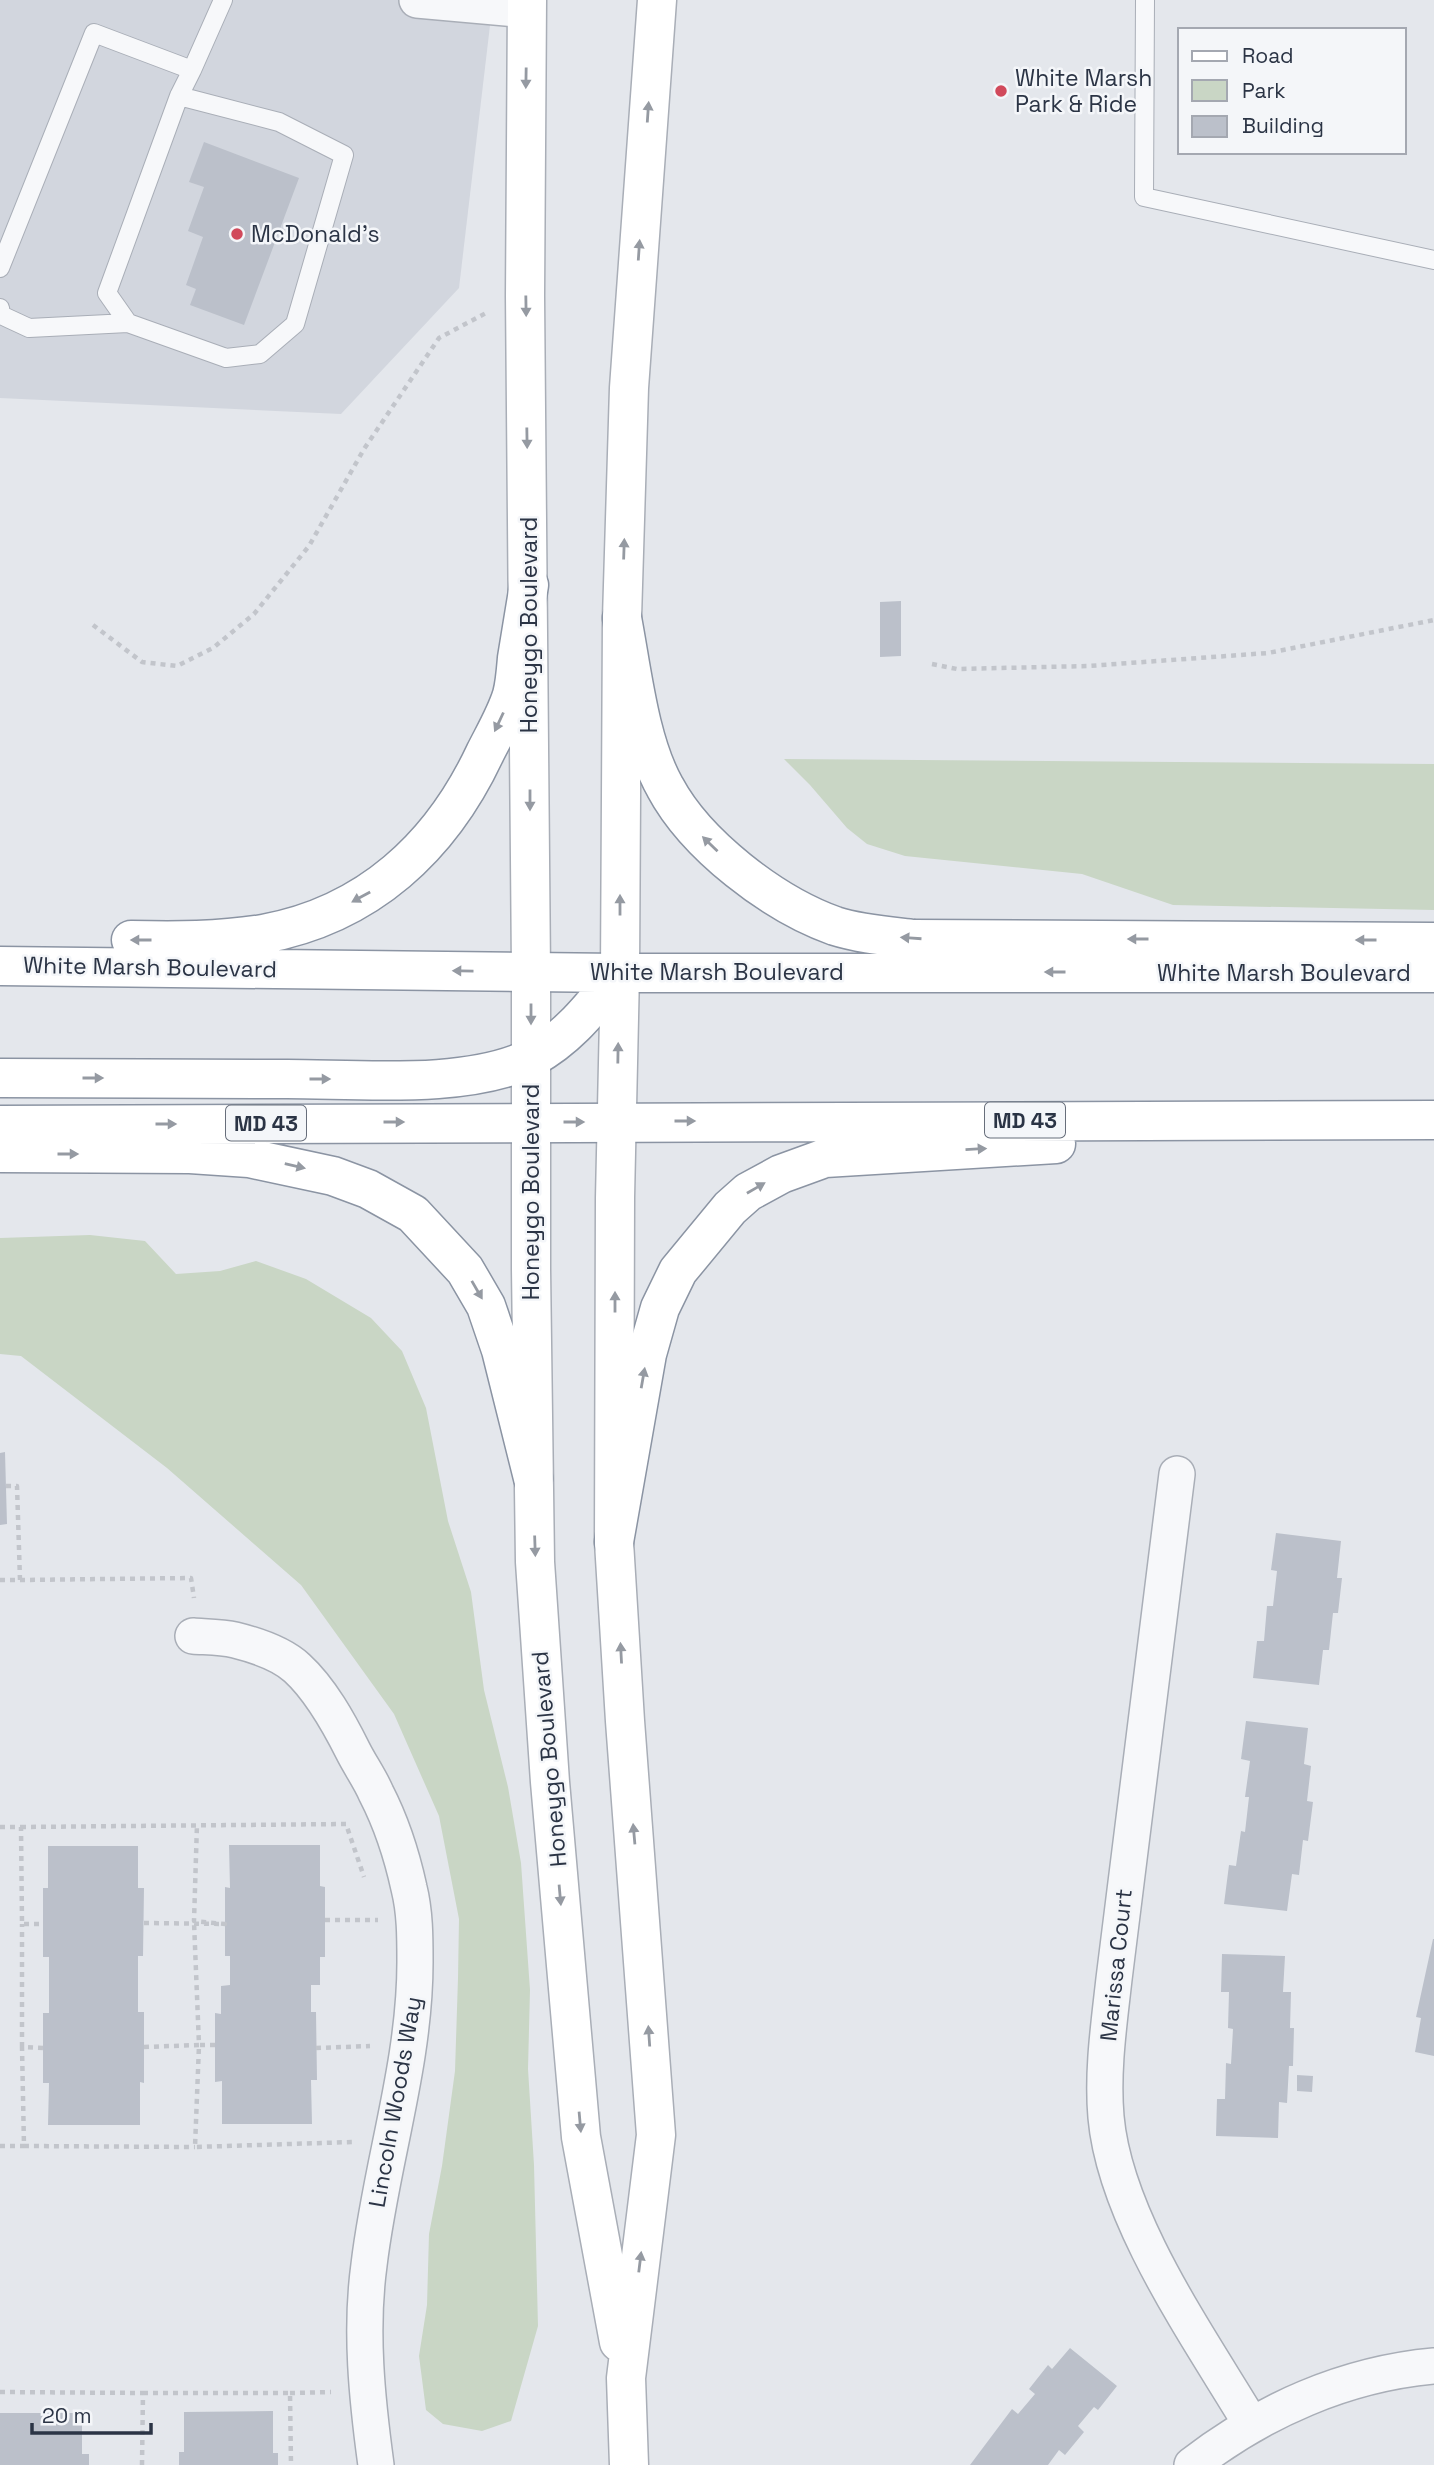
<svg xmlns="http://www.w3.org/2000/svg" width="1434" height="2465" font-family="'Space Grotesk',sans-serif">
  <rect width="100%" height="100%" fill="#e4e7ec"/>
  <path fill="#d2d6de" d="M 0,0 L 493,0 L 459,288 L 341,414 L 0,398 Z"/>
  <path fill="#c9d6c5" d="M 784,759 L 1434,764 L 1434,910 L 1173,905 L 1082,874 L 905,856 L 867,844 L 847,828 L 810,785 Z
    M 90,1235 L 145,1241 L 176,1274 L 220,1271 L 256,1261 L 306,1279 L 371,1318 L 402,1351 L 426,1408 L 448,1521 L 471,1592 L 484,1690 L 508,1787 L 521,1863 L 530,1990 L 528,2069 L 534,2165 L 538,2326 L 511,2421 L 482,2431 L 443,2424 L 426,2410 L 419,2356 L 427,2305 L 429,2234 L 442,2166 L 455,2071 L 458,1978 L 459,1919 L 439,1816 L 394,1714 L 301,1585 L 167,1468 L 21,1356 L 0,1354 L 0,1238 Z"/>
  <path fill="#bbc0ca" d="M 204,142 L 299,178 L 244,325 L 190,305 L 196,289 L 186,285 L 203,237 L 188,231 L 204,187 L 189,182 Z
    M 901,601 L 901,656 L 880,657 L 880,602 Z
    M 5,1452 L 7,1524 L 0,1525 L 0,1453 Z
    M 1276,1533 L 1341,1541 L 1337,1578 L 1342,1578 L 1338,1613 L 1333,1613 L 1329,1650 L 1323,1650 L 1319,1685 L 1253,1678 L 1257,1641 L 1264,1641 L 1267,1606 L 1273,1606 L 1277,1571 L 1271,1570 Z
    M 1246,1721 L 1308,1728 L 1304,1764 L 1311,1766 L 1307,1801 L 1313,1802 L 1308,1841 L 1303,1840 L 1299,1875 L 1292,1874 L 1287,1911 L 1224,1904 L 1229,1865 L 1236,1866 L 1241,1831 L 1245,1832 L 1249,1797 L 1245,1797 L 1250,1761 L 1241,1759 Z
    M 229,1845 L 320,1845 L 320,1886 L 325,1887 L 325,1957 L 320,1957 L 320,1985 L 311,1985 L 311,2012 L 316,2012 L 317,2080 L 311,2080 L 312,2124 L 222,2124 L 222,2081 L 215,2082 L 215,2013 L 221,2014 L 221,1986 L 230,1985 L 230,1956 L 225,1956 L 225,1887 L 230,1888 Z
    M 48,1846 L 138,1846 L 138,1888 L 144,1888 L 143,1956 L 138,1956 L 138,2012 L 144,2012 L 144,2083 L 140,2082 L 140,2125 L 48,2125 L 49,2083 L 43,2083 L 43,2013 L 49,2013 L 49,1957 L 43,1957 L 43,1888 L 48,1888 Z
    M 1433,1939 L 1434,1939 L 1434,2056 L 1415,2052 L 1421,2018 L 1416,2017 Z
    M 1222,1954 L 1285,1956 L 1283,1992 L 1291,1992 L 1290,2028 L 1294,2028 L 1293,2066 L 1289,2066 L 1287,2103 L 1279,2102 L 1278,2138 L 1216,2136 L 1217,2099 L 1225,2099 L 1226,2063 L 1231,2064 L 1233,2029 L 1228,2028 L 1229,1992 L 1221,1992 Z
    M 1297,2075 L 1313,2076 L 1312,2092 L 1297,2091 Z
    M 1070,2348 L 1117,2386 L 1098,2410 L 1094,2407 L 1078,2426 L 1084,2432 L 1065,2455 L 1059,2450 L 1048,2465 L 970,2465 L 1012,2409 L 1018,2414 L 1035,2394 L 1029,2389 L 1048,2365 L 1052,2369 Z
    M 273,2411 L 273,2453 L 278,2453 L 278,2465 L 179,2465 L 179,2452 L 184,2452 L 184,2412 Z
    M 0,2413 L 82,2413 L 82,2454 L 89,2454 L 89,2465 L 0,2465 Z"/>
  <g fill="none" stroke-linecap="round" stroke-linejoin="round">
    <g stroke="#a9aeb7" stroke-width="20">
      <path id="lane" d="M 1145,0 L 1144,197 L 1434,260
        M 179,96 L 279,122 L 344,155 L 295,324 L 260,354 L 226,358 L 128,323 L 107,293 L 179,96 L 192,70 L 223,0
        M 0,268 L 94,33 L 192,70
        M 0,308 L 1,315 L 29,328 L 128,323"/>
    </g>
    <g stroke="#a9aeb7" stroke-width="38">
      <path id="street" d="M 417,0 L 527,10
        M 1177,1474 L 1114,1979 C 1109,2024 1102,2071 1106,2117 C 1115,2219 1199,2337 1251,2424
        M 193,1636 C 207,1637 222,1637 235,1640 C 255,1645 282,1654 297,1668 C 321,1690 339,1723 353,1751 C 360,1765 370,1779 376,1793 C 391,1822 402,1856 409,1888 C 415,1912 415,1937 415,1962 C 415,2065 381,2163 369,2265 C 360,2331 367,2399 376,2465
        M 1192,2465 C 1262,2411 1345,2374 1434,2366"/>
    </g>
    <g stroke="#a9aeb7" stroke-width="41">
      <path id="secondary" d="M 527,0 L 525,296 L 531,971 L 531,1269 L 535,1562 L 550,1782 L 581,2137 L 619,2342
        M 629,2465 L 626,2378 L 656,2135 L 625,1721 L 614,1542 L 615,1198 L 620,973 L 622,618 L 629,388 L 657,0"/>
    </g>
    <g stroke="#8b94a3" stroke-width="41">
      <path id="highway" d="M 622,618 C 632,670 639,741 665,787 C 696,845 773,904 835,926 C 860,934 888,936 914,939 L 1434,942
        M 131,940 C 175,941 219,941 263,934 C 368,915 441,847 485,753 C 494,735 506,715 512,695 C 515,684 516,670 517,658 C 521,634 525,609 529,585
        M 0,966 L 620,973 L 1434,973
        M 0,1078 C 96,1078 191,1079 287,1079 C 358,1079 469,1090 533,1057 C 571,1036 593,1005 620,973
        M 0,1125 L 1434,1120
        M 0,1153 L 190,1154 L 249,1158 L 333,1176 L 368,1189 L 413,1214 L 465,1270 L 486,1306 L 501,1350 L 533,1478
        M 614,1542 L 647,1354 L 660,1308 L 678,1271 L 730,1208 L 748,1192 L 781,1174 L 825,1158 L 1056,1144"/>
    </g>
    <path stroke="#c2c5cb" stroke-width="4.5" stroke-dasharray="5 5" stroke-linecap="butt" d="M 93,625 L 142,662 L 177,666 L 213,648 L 254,614 L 309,546 L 364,449 L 439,338 L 486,313
      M 932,664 L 957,669 L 1088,666 L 1268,653 L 1434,620
      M 0,1580 L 20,1580 L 17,1486 L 6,1486
      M 20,1580 L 191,1578 L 194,1598
      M 0,1827 L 21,1827 L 22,1924 L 43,1924
      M 21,1827 L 346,1824 L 364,1877
      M 325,1920 L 378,1920
      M 144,1923 L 225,1924 L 194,1921 L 197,1824
      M 215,2045 L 199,2045 L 195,2147 L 353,2142
      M 22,2047 L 22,1924
      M 144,2047 L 199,2045 L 194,1922
      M 43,2048 L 22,2047 L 24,2146 L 195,2147
      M 316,2048 L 370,2046
      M 0,2146 L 24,2146
      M 0,2392 L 143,2393 L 142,2465
      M 143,2393 L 290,2393 L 291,2465
      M 290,2393 L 331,2392"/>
    <use href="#lane" stroke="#f7f8fa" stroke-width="18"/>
    <use href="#street" stroke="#f7f8fa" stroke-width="35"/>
    <use href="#secondary" stroke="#fff" stroke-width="38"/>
    <use href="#highway" stroke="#fff" stroke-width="38"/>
  </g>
  <defs><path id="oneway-solid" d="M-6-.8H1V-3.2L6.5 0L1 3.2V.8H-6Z" transform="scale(1.75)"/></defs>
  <g fill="#959aa2">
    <use href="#oneway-solid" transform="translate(526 78) rotate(91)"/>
    <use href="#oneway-solid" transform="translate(648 112) rotate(-86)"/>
    <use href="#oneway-solid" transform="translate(639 250) rotate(-86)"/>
    <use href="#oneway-solid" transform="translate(526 306) rotate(89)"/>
    <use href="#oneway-solid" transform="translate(527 438) rotate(89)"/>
    <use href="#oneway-solid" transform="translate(624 549) rotate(-88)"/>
    <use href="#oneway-solid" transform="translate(499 722) rotate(115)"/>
    <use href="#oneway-solid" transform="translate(530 800) rotate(90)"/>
    <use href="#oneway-solid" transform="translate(710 844) rotate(-136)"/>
    <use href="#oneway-solid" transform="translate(361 897) rotate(151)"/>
    <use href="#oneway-solid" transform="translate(620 905) rotate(-90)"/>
    <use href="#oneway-solid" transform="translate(911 938) rotate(-176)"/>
    <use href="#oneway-solid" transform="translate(1138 939) rotate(-180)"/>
    <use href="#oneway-solid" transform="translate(141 940) rotate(-180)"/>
    <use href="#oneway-solid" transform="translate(1366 940) rotate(-180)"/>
    <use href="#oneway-solid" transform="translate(463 971) rotate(-179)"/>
    <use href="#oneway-solid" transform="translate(1055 972) rotate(180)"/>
    <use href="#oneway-solid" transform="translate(531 1014) rotate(90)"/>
    <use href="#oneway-solid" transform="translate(618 1053) rotate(-89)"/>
    <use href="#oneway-solid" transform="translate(93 1078)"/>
    <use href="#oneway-solid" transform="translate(320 1079)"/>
    <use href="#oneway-solid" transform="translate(685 1121)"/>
    <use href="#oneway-solid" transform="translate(394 1122)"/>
    <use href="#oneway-solid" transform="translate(574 1122)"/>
    <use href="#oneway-solid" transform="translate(166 1124)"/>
    <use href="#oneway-solid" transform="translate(976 1149) rotate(-3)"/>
    <use href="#oneway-solid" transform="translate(68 1154)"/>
    <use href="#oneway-solid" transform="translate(295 1166) rotate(13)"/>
    <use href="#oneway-solid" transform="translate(756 1188) rotate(-30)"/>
    <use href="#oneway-solid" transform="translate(477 1290) rotate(60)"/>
    <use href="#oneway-solid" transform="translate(615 1302) rotate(-90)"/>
    <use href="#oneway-solid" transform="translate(643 1378) rotate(-80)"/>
    <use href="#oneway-solid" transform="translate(535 1546) rotate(88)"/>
    <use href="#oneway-solid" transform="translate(621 1653) rotate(-93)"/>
    <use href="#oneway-solid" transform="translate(634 1834) rotate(-95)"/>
    <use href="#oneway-solid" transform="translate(560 1895) rotate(85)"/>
    <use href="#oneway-solid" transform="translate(649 2036) rotate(-94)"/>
    <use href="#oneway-solid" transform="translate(580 2122) rotate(85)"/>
    <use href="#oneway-solid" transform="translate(640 2262) rotate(-83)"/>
  </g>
  <g fill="#d1495b" stroke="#f4f6f9" stroke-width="2.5">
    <circle cx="1001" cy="91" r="7"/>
    <circle cx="237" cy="234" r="7"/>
  </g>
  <g text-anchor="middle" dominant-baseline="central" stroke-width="5" stroke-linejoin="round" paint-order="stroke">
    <g fill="#f4f6f9" stroke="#676e7b" stroke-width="2">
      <rect x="985" y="1102.5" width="80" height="35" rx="5"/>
      <rect x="226" y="1105.5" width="80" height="35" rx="5"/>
    </g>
    <g font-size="21" font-weight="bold" fill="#2b3445">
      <text x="1025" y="1120">MD 43</text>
      <text x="266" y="1123">MD 43</text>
    </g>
    <g font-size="23" fill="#2b3445" stroke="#f4f6f9" text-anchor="start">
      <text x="1015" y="78">White Marsh<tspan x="1015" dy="26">Park &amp; Ride</tspan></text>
      <text x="251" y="234">McDonald's</text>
    </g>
    <g font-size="23" fill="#2b3445" stroke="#f4f6f9">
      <text transform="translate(529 625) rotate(-90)">Honeygo Boulevard</text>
      <text transform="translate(150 967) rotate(1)">White Marsh Boulevard</text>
      <text x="717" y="972">White Marsh Boulevard</text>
      <text x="1284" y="973">White Marsh Boulevard</text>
      <text transform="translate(531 1192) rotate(-90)">Honeygo Boulevard</text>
      <text transform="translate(549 1759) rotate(-95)">Honeygo Boulevard</text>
      <text transform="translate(1116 1965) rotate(-84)">Marissa Court</text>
      <text transform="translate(395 2102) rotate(-80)">Lincoln Woods Way</text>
    </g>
  </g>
  <rect x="1178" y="28" width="228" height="126" fill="#f4f6f9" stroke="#a4a8b1" stroke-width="2"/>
  <rect x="1192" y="51" width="35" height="10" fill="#ffffff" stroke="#a4a8b1" stroke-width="2"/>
  <text x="1242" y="63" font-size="21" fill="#2b3445">Road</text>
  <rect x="1192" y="80" width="35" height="21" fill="#c9d6c5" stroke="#a4a8b1" stroke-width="2"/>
  <text x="1242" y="98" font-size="21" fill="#2b3445">Park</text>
  <rect x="1192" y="116" width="35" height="21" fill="#bbc0ca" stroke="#a4a8b1" stroke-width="2"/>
  <text x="1242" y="133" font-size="21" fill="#2b3445">Building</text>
  <path d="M32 2423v10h119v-10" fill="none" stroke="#2b3445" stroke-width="3.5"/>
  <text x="42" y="2423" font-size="21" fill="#2b3445" stroke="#f4f6f9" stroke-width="5" paint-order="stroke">20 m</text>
</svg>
